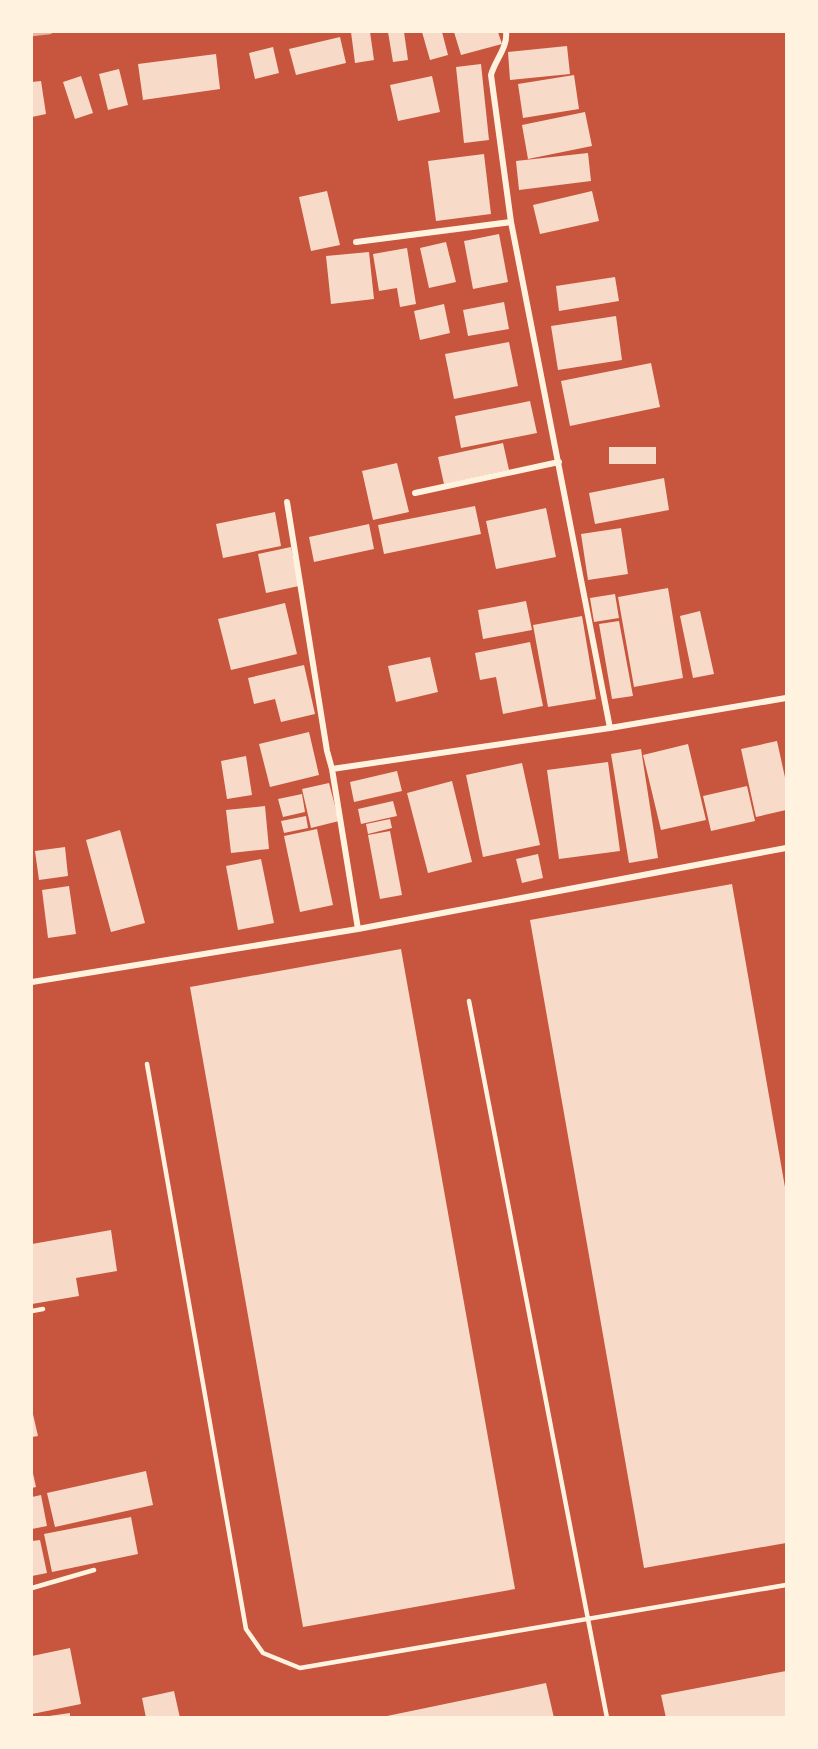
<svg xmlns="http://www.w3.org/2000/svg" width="818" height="1749" font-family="'Varela Round',sans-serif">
  <rect width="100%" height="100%" fill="#c8553d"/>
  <path fill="#f7dbc8" d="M 351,32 L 370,32 L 374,60 L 355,63 Z
    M 388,32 L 404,32 L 408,60 L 393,62 Z
    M 422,32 L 442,32 L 448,55 L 430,60 Z
    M 454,32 L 498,32 L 502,44 L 461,55 Z
    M 340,37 L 346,63 L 296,75 L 289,49 Z
    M 567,46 L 570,74 L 510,80 L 508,52 Z
    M 273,47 L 279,73 L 255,79 L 249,53 Z
    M 216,54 L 220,89 L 143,100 L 138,64 Z
    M 481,64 L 489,140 L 464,143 L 456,67 Z
    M 119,69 L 128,105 L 108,110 L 99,74 Z
    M 574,75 L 579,109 L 523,118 L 518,84 Z
    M 81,76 L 93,113 L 75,119 L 63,82 Z
    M 432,76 L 440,112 L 398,121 L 390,85 Z
    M 41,81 L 46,114 L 32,117 L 32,82 Z
    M 585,112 L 592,146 L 528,159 L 522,125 Z
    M 588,153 L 591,181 L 519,190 L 516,161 Z
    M 484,154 L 491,214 L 436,221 L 428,161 Z
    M 327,191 L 340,245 L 311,251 L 299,197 Z
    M 592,191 L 599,221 L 540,234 L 533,205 Z
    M 499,234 L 508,282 L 473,289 L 464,241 Z
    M 446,242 L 456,282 L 429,288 L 420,248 Z
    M 407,248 L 416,304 L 400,307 L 397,288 L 379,291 L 373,254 Z
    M 369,252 L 374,299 L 331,304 L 326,256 Z
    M 615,277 L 619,301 L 559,311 L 556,286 Z
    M 504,302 L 509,329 L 468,336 L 463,310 Z
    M 444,304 L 450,333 L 420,340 L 414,311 Z
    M 616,316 L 622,360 L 558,370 L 551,326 Z
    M 509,342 L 518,386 L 454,399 L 445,354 Z
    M 651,363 L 660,407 L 570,426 L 561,381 Z
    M 530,401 L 537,433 L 461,448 L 455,416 Z
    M 503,443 L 509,470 L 444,484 L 438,457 Z
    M 609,447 L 656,447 L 656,464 L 609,464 Z
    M 397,463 L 409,512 L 373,520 L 362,471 Z
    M 664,478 L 669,510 L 595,524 L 589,493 Z
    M 475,506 L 481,534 L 384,554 L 378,525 Z
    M 546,508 L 556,557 L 496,569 L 486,521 Z
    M 275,512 L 281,546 L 223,558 L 216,524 Z
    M 369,524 L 374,549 L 314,562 L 309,537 Z
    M 621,528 L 628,574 L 588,580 L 581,534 Z
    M 291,547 L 299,586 L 266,593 L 258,554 Z
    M 668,588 L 683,678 L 634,687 L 618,597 Z
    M 615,594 L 619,618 L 594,622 L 590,598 Z
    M 526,601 L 532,630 L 483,639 L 478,610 Z
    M 285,603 L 297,654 L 231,670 L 218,619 Z
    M 700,611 L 714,674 L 693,678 L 680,616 Z
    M 582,616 L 596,699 L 548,707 L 533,625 Z
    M 619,621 L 633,696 L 612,699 L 599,624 Z
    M 530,642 L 543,706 L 503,714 L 496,677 L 480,680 L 475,653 Z
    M 430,657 L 438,692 L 396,702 L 388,666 Z
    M 304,665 L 315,714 L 281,722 L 275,699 L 254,704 L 248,678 Z
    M 309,732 L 319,775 L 270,787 L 259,744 Z
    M 777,741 L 786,782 L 786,810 L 756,817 L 741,749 Z
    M 688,744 L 706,820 L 661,830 L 643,755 Z
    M 641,749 L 658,858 L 629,863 L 611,754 Z
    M 246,756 L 252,795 L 227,799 L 221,761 Z
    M 608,762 L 620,851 L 559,859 L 547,770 Z
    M 522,763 L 540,845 L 483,857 L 466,775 Z
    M 397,771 L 402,791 L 354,802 L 350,782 Z
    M 452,781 L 472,862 L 428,873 L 407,793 Z
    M 329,783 L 339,821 L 311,828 L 302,789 Z
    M 747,786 L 755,821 L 711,831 L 703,796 Z
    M 302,794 L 305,812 L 283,817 L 278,799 Z
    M 393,801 L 397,816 L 361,824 L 358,809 Z
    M 265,806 L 269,849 L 231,853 L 226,810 Z
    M 306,816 L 308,828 L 284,833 L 281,821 Z
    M 390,819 L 392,828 L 368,834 L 366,824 Z
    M 317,829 L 333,905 L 300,912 L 284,836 Z
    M 120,830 L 145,923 L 111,932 L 86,840 Z
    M 390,831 L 402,895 L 380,899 L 368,835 Z
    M 65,847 L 68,876 L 39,880 L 35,851 Z
    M 538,854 L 543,878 L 522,883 L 516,859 Z
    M 261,859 L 274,923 L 238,930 L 226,866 Z
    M 732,884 L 786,1193 L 786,1543 L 644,1568 L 530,920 Z
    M 69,886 L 76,934 L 48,938 L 42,890 Z
    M 401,949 L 515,1589 L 303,1627 L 190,987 Z
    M 111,1230 L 117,1271 L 76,1278 L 79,1296 L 32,1304 L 32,1244 Z
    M 32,1410 L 38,1436 L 32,1437 Z
    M 32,1469 L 36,1487 L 32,1488 Z
    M 146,1471 L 153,1505 L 55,1527 L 47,1493 Z
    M 41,1495 L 47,1526 L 32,1529 L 32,1497 Z
    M 131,1517 L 138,1554 L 52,1572 L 44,1534 Z
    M 40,1540 L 47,1573 L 32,1576 L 32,1541 Z
    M 70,1648 L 81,1704 L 32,1714 L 32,1656 Z
    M 786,1671 L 786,1718 L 666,1718 L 661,1695 Z
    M 546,1683 L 554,1718 L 387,1718 L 387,1716 Z
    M 174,1691 L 180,1718 L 146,1718 L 142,1698 Z
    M 70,1713 L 70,1718 L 50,1718 L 49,1716 Z"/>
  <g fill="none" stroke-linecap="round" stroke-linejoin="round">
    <path stroke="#fff3e0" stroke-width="4.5" d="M 469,1001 L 607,1718
      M 147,1064 L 246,1629 L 263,1653 L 300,1668 L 786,1585
      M 32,1311 L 43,1309
      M 32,1588 L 94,1570"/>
    <path stroke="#fff3e0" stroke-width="6" d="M 506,32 C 508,47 495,60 491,75 L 511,222 L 610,728
      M 356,242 L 511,222
      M 415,493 L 559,462
      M 287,502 L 327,751 L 332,769 L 610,728 L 786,698
      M 332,769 L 358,929
      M 32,982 L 358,929 L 786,848"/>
    <path stroke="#e9b49f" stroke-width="4.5" d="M 32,34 L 50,32"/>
  </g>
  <rect width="818" height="1749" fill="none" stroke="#fff3e0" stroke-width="66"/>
</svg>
